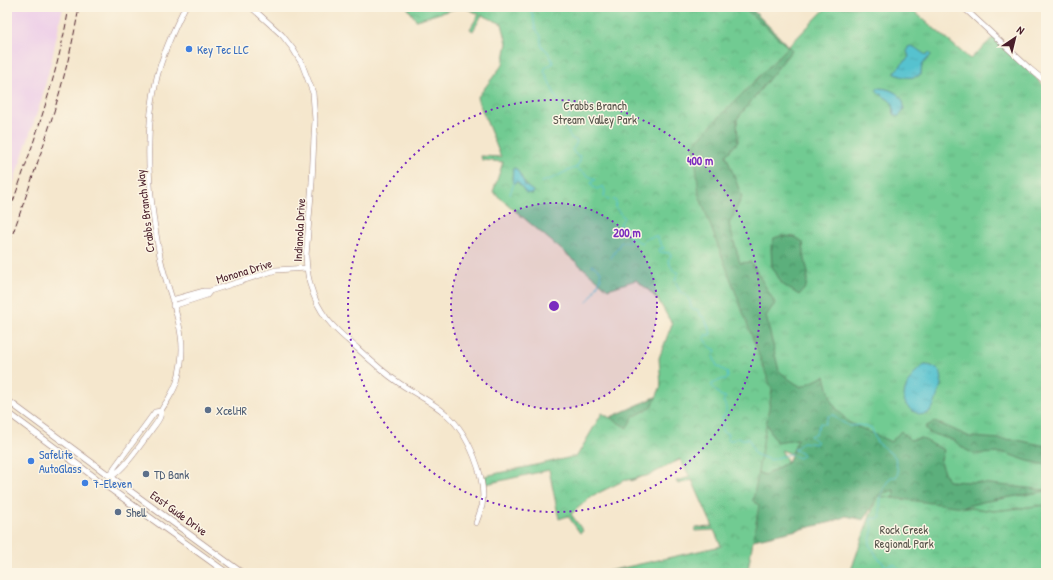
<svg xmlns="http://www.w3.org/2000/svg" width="1053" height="580" font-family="'Patrick Hand',sans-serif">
  <defs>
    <pattern id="grass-tufts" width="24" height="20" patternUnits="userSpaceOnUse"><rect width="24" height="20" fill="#71cb92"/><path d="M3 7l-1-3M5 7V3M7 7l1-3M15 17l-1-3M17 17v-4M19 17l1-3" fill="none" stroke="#63ae7e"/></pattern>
    <pattern id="forest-crowns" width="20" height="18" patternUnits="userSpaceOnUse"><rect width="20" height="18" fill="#5caf7c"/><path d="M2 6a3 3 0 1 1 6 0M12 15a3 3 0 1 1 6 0" fill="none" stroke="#4e8e66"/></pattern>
    <pattern id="park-crowns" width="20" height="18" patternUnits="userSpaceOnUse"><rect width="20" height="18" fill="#71cb92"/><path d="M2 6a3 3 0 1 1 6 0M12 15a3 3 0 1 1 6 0" fill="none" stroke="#63ae7e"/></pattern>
    <pattern id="water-ripples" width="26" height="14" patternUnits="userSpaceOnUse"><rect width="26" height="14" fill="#56c2cf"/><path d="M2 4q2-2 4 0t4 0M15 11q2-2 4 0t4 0" fill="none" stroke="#4ca6b2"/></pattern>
  </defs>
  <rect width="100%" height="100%" fill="#fcf5e5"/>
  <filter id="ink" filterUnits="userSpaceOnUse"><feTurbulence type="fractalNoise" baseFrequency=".025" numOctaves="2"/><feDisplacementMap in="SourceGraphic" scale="8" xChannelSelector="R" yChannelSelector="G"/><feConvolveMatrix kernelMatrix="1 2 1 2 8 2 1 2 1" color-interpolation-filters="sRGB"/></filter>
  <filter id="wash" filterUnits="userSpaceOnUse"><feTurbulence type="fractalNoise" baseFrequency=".012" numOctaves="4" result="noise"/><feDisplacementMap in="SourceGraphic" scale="16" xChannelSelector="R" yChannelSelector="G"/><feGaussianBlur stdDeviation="0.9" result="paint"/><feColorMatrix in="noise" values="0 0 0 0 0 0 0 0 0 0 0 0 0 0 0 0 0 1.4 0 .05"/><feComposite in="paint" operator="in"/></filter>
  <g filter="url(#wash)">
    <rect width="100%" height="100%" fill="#f5e7cd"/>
    <path fill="#eed0e8" d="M 7,7 L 63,7 L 51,62 L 41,101 L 7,201 Z"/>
    <path fill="url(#grass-tufts)" stroke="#5e755e" d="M 827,7 L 909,7 L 970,59 L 995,36 L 1046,88 L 1046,505 L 994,511 L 877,496 L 878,484 L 781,450 L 788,462 L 765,475 L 734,465 L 687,326 L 694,143 Z"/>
    <path fill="url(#forest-crowns)" stroke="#536754" d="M 581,7 L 687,7 L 692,18 L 701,23 L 707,17 L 742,17 L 736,7 L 750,7 L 792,50 L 737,119 L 738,142 L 726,155 L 742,197 L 729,224 L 740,263 L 751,262 L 775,303 L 766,316 L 779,371 L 789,379 L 801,387 L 825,376 L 832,403 L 848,422 L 891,442 L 901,431 L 910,440 L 921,438 L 936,446 L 944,450 L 940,463 L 948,481 L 971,482 L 1046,490 L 1046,491 L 982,502 L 945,512 L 893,513 L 894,490 L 880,494 L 864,520 L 846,516 L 832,522 L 740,543 L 727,534 L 691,455 L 631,481 L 618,464 L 586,459 L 604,420 L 660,395 L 663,361 L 674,317 L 628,269 L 651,260 L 675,273 L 684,300 L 680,326 L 688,325 L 677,353 L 694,366 L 691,389 L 708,417 L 713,439 L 724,441 L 734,465 L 765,475 L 788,462 L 798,439 L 776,442 L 763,417 L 756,419 L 743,403 L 745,383 L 713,311 L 695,287 L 686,249 L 674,243 L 672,224 L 651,212 L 604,148 L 608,126 L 599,117 L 579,101 L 576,85 L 588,70 L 575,60 Z
      M 781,236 L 795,237 L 803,242 L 804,254 L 808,273 L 806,287 L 799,295 L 782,284 L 772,266 L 771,248 L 774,238 Z
      M 934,422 L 948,427 L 970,437 L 1017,440 L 1046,446 L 1046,465 L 1028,461 L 1005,453 L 975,454 L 966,450 L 953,440 L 929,433 L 925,427 Z"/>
    <path fill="url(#park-crowns)" stroke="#5e755e" d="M 407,7 L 461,7 L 416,20 Z
      M 463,7 L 743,7 L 788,47 L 694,143 L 699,195 L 772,390 L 753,501 L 759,505 L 748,570 L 734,573 L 600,573 L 721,546 L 714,530 L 695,531 L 695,528 L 713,527 L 692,480 L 678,484 L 676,481 L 690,477 L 680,459 L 650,475 L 623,481 L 592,496 L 571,514 L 583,531 L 580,533 L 568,516 L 559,519 L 549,470 L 486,484 L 485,476 L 577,456 L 602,413 L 627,428 L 633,417 L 652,407 L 661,386 L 659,358 L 672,324 L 656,296 L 636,280 L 608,289 L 493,192 L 503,162 L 482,160 L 481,156 L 501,157 L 477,98 L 503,64 L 507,43 L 502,24 L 482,15 L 473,31 L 470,29 L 479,14 Z
      M 877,496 L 994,511 L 1046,505 L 1046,573 L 850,573 Z"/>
    <path fill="url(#water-ripples)" stroke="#50707d" d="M 911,46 C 916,47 920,52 926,55 L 929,52 L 931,55 C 924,63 921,63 921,75 C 913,79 902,78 894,73 L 896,70 L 909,57 L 907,51 L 908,47 Z
      M 878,88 C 883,88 889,89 894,92 C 904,97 909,111 897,117 C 891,113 895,111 893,105 C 890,98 879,96 876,89 Z
      M 513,168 L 517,169 L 526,186 L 533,191 L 533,194 L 526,193 L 517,181 L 516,183 L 514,183 L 512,179 Z
      M 925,365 C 929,365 933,366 937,369 C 946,376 940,388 937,397 C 935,403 933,410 928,413 C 925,415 920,415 917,413 C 900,406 902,393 910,380 C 914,374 918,368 925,365 Z"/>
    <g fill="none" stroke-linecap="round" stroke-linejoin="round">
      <path stroke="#56c2cf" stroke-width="1" d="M 528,7 L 533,15 L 535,28 L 541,36 L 541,45 L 548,52 L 553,62 L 552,64 L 546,67 L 544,71 L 563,112 L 568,113 L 570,115 L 568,120 L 564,124 L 571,138 L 577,141 L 575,146 L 572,150 L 576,155 L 580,156 L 580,161 L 576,168 L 590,177 L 596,179 L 591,183 L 593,187 L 597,189 L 603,186 L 605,191 L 604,197 L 608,199 L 615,200 L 616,203 L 615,207 L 624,218 L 620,224 L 620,226 L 625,226 L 628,229 L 628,235 L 639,242 L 642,243 L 644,239 L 656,236 L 664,249 L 663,249 L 660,248 L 659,250 L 660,252 L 670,253 L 671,256 L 668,260 C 671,266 671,270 678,273 L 675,280 L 680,292 C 687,294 691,301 691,308 L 693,310 L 697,309 L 701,316 L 704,317 L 711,333 L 710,335 L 705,335 L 704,339 L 710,347 L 716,350 L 713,356 L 717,366 L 727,372 L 728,377 L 726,380 L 723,379 L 712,384 L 712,387 L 721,396 L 726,397 L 723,401 L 726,407 L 726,413 L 722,418 L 722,431 L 724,433 L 728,433 L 727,439 C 731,441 735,440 739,437 L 742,439 L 749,439 L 755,454 L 770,460 L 790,454 L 799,458 L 803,455 L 801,452 L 794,450 L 803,442 L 816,444 L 817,442 L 810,436 L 816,433 L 820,423 L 825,424 L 828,416 L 834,415 L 837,419 L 849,426 L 860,425 L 872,429 L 876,441 L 895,457 L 898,473 L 896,477 L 891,477 C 880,490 879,502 881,518 L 870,519 L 873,528 L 869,545 L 874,551 L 877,557 L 886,566 L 894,564 L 899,569 L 910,573
        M 541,182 C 554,180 563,171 576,168
        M 510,194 L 514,183
        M 611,258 L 621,242 L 628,242 L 630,237
        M 587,302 L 593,294 L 601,278 L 600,276 L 601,271 L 592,265"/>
    </g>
  </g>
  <g filter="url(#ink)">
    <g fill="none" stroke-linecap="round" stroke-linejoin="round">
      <g stroke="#a0837c" stroke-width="6">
        <path id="tertiary" d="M 251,7 L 282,35 L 293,49 L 302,64 L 313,93 L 315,120 L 314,137 L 312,182 L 306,256 C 307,282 315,307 333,326 C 340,334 349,341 357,348 C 372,362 383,372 399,383 C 415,394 433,402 447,415 C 468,433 487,478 482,506 C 480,512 478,518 476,523
          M 963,7 L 1029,68 L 1046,82
          M 172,300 L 204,291 L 210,291
          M 173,306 L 207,295 L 210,291 L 276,270 L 307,268
          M 111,477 C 127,466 138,448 150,432 C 153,427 158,422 160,417 C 161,414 160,414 161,411 C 163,406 167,402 169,398 C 172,393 175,387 177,382 C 180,371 182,360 182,349 C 182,321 167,288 161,261 C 149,203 143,135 157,77 C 163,53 174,29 185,7
          M 105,485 L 111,477 L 114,468 L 155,412 L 161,411"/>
      </g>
      <g stroke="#a0837c" stroke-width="7">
        <path id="secondary" d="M 7,400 L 111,477 L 242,573
          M 7,412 L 105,485 L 227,573"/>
      </g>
      <use href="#tertiary" stroke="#fff" stroke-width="5"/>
      <use href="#secondary" stroke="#fff" stroke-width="5.5"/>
      <path stroke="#4a1f2b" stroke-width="1" stroke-dasharray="6 3" stroke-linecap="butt" d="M 7,219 C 31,149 57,80 69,7
        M 7,250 C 35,170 65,91 79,7"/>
    </g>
  </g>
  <circle cx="554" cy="306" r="103" fill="#7b2cbf" fill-opacity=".12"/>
  <g fill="none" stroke="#7b2cbf" stroke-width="2" stroke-dasharray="2 4">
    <circle cx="554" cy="306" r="103"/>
    <circle cx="554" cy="306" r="206"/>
  </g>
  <g fill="#3f7fe0" stroke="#fcf5e5" stroke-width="1.5">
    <circle cx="189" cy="49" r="4"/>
    <circle cx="31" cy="461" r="4"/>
    <circle cx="85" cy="483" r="4"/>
  </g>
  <g fill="#5c6f8a" stroke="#fcf5e5" stroke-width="1.5">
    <circle cx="208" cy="410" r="4"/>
    <circle cx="146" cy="474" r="4"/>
    <circle cx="118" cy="512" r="4"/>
  </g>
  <g text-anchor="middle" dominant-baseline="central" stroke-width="3" stroke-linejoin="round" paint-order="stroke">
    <g font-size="12" fill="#366cbe" stroke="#fcf5e5" text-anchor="start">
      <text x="197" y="49">Key Tec LLC</text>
      <text x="39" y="454">Safelite<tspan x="39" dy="14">AutoGlass</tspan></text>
      <text x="93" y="483">7-Eleven</text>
    </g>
    <g font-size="12" fill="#56534a" stroke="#fcf5e5">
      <text x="595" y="105">Crabbs Branch<tspan x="595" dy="14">Stream Valley Park</tspan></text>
      <text x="904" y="529">Rock Creek<tspan x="904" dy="14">Regional Park</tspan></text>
    </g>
    <g font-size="12" fill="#4a1f2b" stroke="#fcf5e5">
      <text transform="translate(145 211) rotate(-97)">Crabbs Branch Way</text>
      <text transform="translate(299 230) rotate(-87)">Indianola Drive</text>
      <text transform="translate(244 271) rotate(-17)">Monona Drive</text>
      <text transform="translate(179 513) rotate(36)">East Gude Drive</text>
    </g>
    <g font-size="12" fill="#4e5e75" stroke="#fcf5e5" text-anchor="start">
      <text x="216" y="410">XcelHR</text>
      <text x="154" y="474">TD Bank</text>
      <text x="126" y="512">Shell</text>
    </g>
  </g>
  <circle cx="554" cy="306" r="6" fill="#7b2cbf" stroke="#fcf5e5" stroke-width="2"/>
  <g font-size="12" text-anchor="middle" font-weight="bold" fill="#7b2cbf" stroke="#fcf5e5" stroke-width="3" stroke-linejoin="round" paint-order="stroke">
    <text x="700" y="165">400 m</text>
    <text x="627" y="237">200 m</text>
  </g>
  <rect width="1053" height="580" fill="none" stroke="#fcf5e5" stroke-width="24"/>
  <g transform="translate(1015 38) rotate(35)" stroke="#fcf5e5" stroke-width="3" paint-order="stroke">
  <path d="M0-3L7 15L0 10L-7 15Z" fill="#4a1f2b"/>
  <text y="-6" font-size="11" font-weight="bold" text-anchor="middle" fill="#4a1f2b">N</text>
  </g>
</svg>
